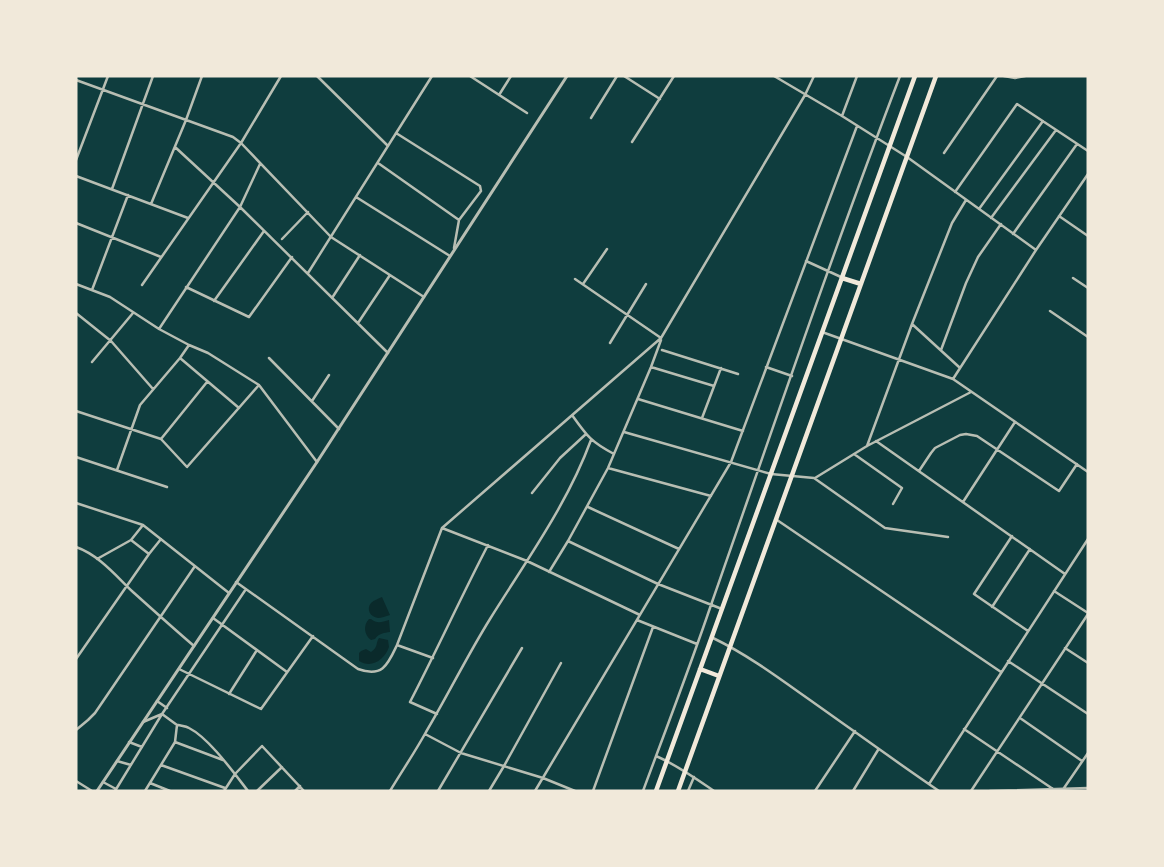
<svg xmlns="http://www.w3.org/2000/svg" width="1164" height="867" font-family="'PT Sans',sans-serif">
  <rect width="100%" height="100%" fill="#0f3d3e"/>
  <path fill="#0a2a2b" d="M 382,597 L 390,615 C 386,616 381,618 378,618 C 370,617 366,609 371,603 C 374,600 378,599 382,597 Z
    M 369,619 L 371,619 C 377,624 382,622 389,620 L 390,632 C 384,633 379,633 375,639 L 371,640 C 364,635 363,625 369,619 Z
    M 379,638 L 388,640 L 389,647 C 385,659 372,669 359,661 L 359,653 L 361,651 L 366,649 L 371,652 C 379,646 375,644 379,638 Z"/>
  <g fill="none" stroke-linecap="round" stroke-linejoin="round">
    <path stroke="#b8beb3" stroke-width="2.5" d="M 317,76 L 388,146
      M 470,76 L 527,113
      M 624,76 L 660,99
      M 774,76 L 842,116 L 907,157 L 1036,250
      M 1004,76 L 1015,78 L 1025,76
      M 76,80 L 233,137 L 241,143 L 331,237 L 424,297
      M 499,95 L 511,76
      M 842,116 L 857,76
      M 591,118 L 617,76
      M 396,133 L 480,186 L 481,191 L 459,220
      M 632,142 L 674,76
      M 175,147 L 240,207 L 388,353
      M 944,153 L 997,76
      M 76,160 L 108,76
      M 378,163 L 459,220 L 454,248
      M 76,176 L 188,218
      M 112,189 L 153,76
      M 955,192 L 1017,104 L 1088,151
      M 356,197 L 450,256
      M 151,204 L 186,120 L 202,76
      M 979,209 L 1043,121
      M 1059,216 L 1088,236
      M 991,218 L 1056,130
      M 76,223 L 161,257
      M 1013,234 L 1077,144
      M 282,239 L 308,212
      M 806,261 L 841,277
      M 308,273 L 432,76
      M 1073,278 L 1088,288
      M 575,279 L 661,338
      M 76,284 L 110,297 L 159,329 L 189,345 L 208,353 L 259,385 L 317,462
      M 583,284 L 607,249
      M 142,285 L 241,143 L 281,76
      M 186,287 L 249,317 L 292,257
      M 92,290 L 128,195
      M 332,298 L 360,255
      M 214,301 L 264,231
      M 1050,311 L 1088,337
      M 76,313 L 111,341 L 153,389
      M 358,323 L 390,275
      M 912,324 L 959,367
      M 159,329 L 240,207 L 260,164
      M 822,332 L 953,379 L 1088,472
      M 610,343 L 646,284
      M 662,350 L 738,374
      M 941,350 L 966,283 L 978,257 L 1001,224
      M 180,358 L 239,408
      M 269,358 L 339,429
      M 92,362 L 133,313
      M 651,367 L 714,386
      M 766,367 L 792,376
      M 953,379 L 1036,250 L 1088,174
      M 638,399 L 743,431
      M 312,401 L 329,375
      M 76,411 L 161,439 L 187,467 L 259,385
      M 572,415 C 587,436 591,442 614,454
      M 702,418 L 721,368
      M 624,432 L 771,474 L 814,478 L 885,528 L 948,537
      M 161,439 L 207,382
      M 876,441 L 1065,574
      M 867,446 L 912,324 L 952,223 L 966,200
      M 854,454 L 902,488 L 893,504
      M 76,457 L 167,487
      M 608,468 L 711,496
      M 117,470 L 140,405 L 180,358 L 189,345
      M 919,471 L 931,453 L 935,448 L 960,435 L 966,434 L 977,436 L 1059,491 L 1077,464
      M 815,478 L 867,446 L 971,392
      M 532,493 L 560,458 L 586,434
      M 963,502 L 1015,422
      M 76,503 L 143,525 L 229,593
      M 588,507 L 679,549
      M 777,520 L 1001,672
      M 442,528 L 527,561 L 640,615
      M 1012,536 L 974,594 L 1028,631
      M 131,540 L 149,554
      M 568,541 L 658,584 L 722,609
      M 76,547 C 99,555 116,576 133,592 C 153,610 173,628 194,646
      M 97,559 L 131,540 L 143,525
      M 549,572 L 568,541 L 608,468 L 651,367 L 661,340
      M 236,582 L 358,669 C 383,678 388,664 397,645 L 442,528 L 661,338 L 805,95 L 814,76
      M 1054,591 L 1088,613
      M 992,607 L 1030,549
      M 213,618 L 287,672
      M 637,620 L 697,644
      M 713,638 C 744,653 772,673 800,693 C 847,726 892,759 939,791
      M 397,645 L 433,658
      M 1065,648 L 1088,663
      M 76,659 L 149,554 L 161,539
      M 1008,661 L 1088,714
      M 179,669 L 261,709 L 313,636
      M 229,694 L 257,650
      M 157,701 L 167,708
      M 437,714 L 410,702 C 437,650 461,597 488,545
      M 1020,718 L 1082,761
      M 143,722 L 162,714 L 177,725 L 175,742 L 145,791
      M 178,725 C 182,726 186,726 189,728 C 209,738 234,773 248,791
      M 964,729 L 1053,789
      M 76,730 L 88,720 L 95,713 L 195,566
      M 425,734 L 461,753 L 543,778 L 575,791
      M 129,742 L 142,747
      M 175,742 L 223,760
      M 656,756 C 677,765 695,778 714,791
      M 117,761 L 131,765
      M 161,765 L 225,788
      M 76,781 L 92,791
      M 103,782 L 116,789
      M 150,783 L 170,791
      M 929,784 L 1088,539
      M 1064,788 L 1088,753
      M 115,791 L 162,714 L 246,589
      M 224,791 L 235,774 L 262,746 L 304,791
      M 257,791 L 282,767
      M 295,791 L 300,786
      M 390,791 C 402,771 415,752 426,732 C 448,695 467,656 490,619 C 526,561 567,505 591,440
      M 438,791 L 522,648
      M 489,791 L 504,766 L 561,663
      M 535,791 L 731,462 L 857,126
      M 593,791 L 653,627
      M 643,791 C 666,729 690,667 711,605 C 773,428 833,251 900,76
      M 688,791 L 694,777
      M 815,791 L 855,731
      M 853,791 L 878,750
      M 971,791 L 1088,614
      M 990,791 L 1088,788"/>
    <path stroke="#b8beb3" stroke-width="3" d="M 97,791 L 317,462 L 567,76"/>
    <path stroke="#f1e9da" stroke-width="4.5" d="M 842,278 L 861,284
      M 700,669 L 719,676
      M 656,791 L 915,76
      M 678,791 L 936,76"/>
  </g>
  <rect width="1164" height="867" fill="none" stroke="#f1e9da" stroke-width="155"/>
</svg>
